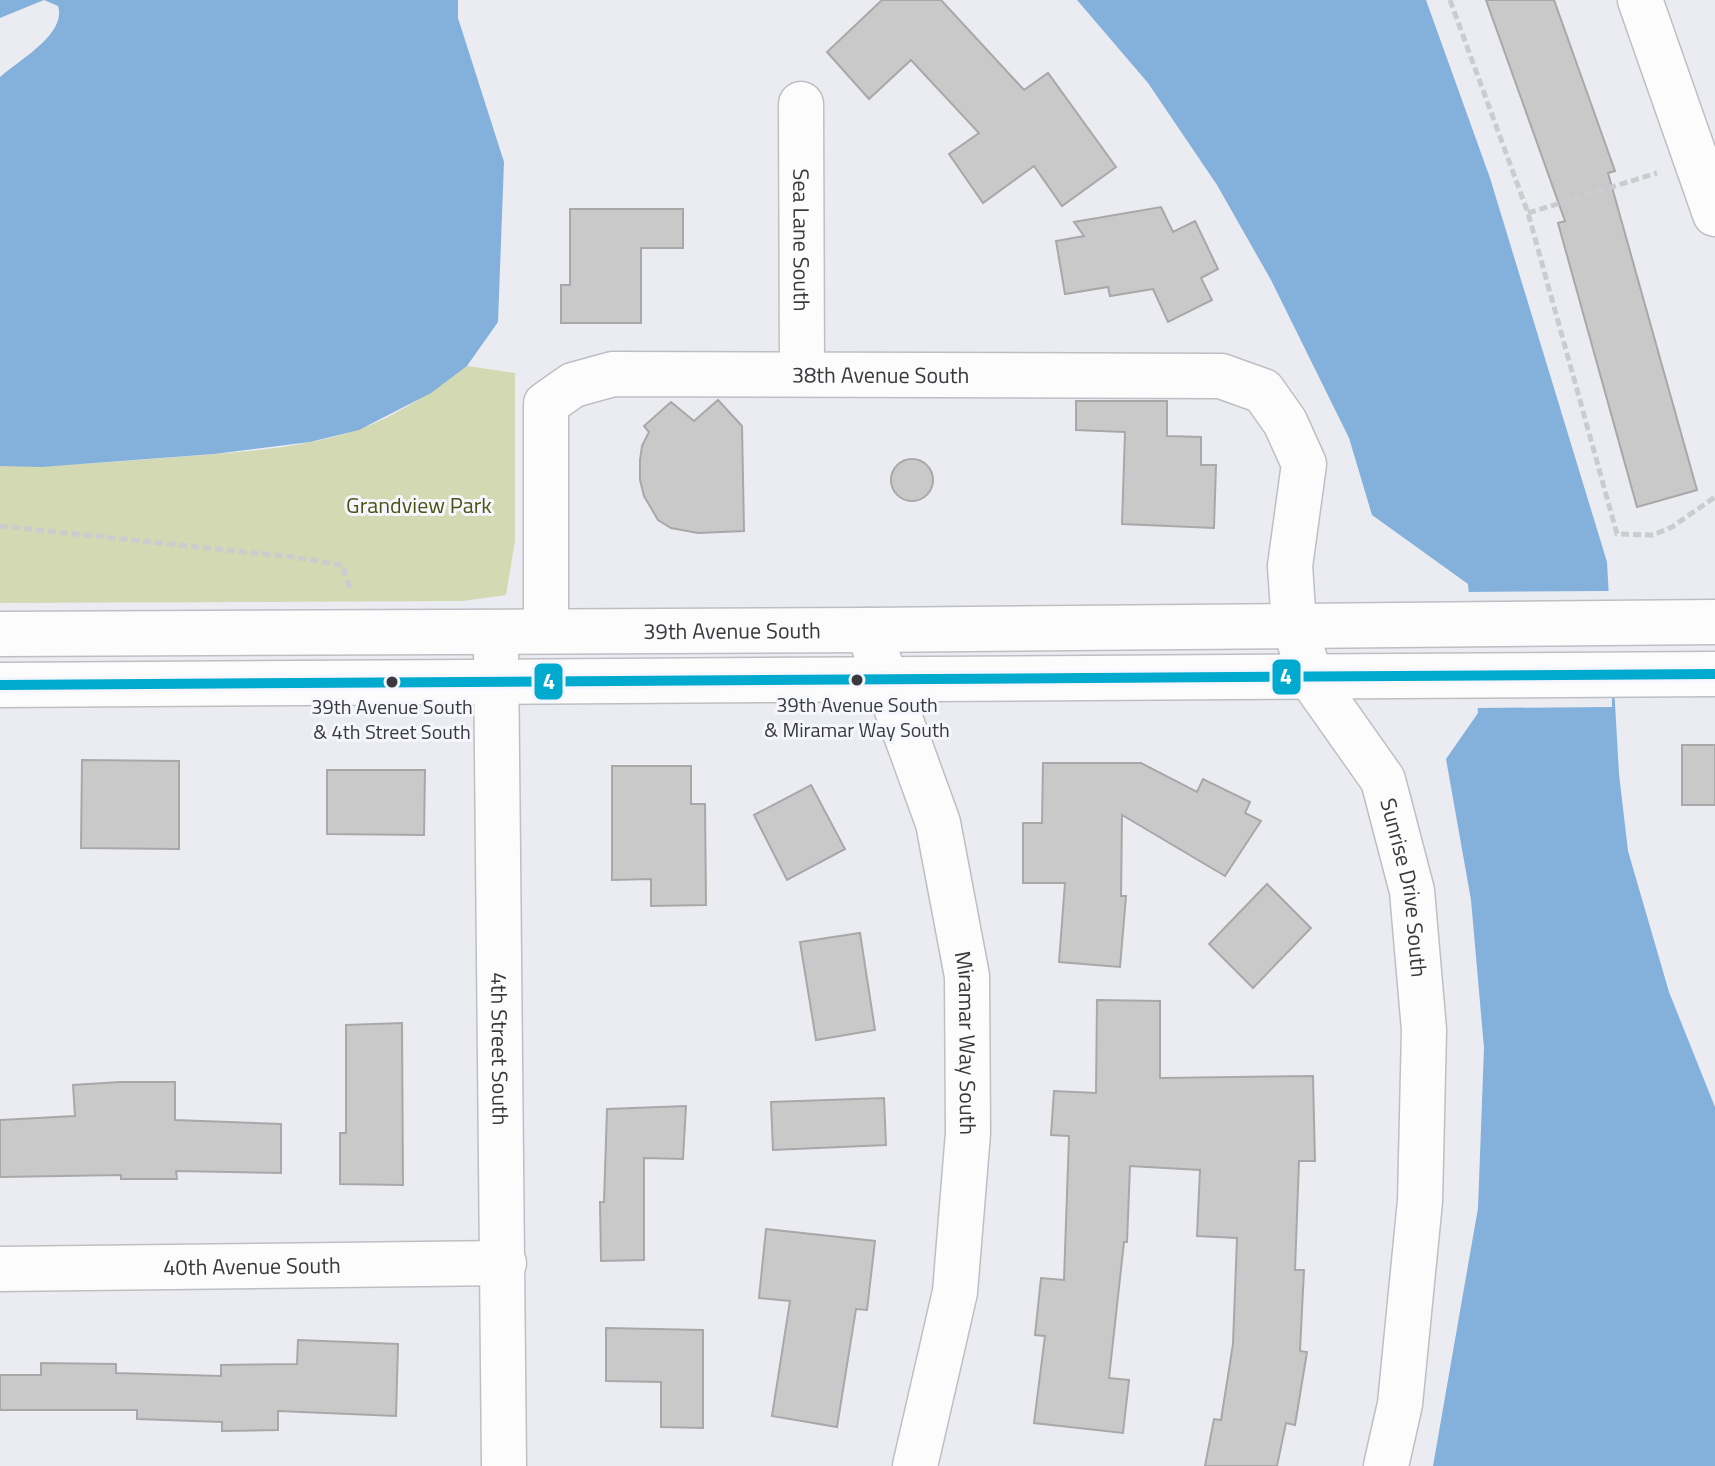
<svg xmlns="http://www.w3.org/2000/svg" width="1715" height="1466" font-family="'Titillium Web',sans-serif">
  <rect width="100%" height="100%" fill="#ebecf2"/>
  <path fill="#d2d9b3" d="M 467,366 L 515,373 L 515,541 L 506,595 L 463,601 L 0,603 L 0,466 C 55,467 110,462 164,458 C 228,453 297,450 357,430 C 394,418 436,389 467,366 Z"/>
  <path fill="#84b0dc" d="M 0,0 L 458,0 L 458,18 L 504,162 L 498,322 L 467,366 L 431,393 L 359,430 L 310,442 L 214,454 L 41,467 L 0,466 L 0,77 C 19,60 67,34 58,6 L 44,0 L 0,18 Z
    M 1077,0 L 1426,0 L 1490,178 L 1607,562 L 1619,774 L 1628,851 L 1669,992 L 1715,1107 L 1715,1466 L 1433,1466 L 1478,1208 L 1484,1048 L 1471,900 L 1446,759 L 1478,713 L 1468,584 L 1372,515 L 1349,438 L 1271,280 L 1217,185 L 1148,83 Z"/>
  <path fill="#ebecf2" d="M 1612,591 L 1612,707 L 1473,708 L 1465,592 Z"/>
  <path fill="#cac9ca" stroke="#a8a8a9" stroke-width="2" d="M 882,0 L 941,0 L 1024,90 L 1048,73 L 1116,167 L 1062,206 L 1034,166 L 983,203 L 949,154 L 979,133 L 911,60 L 869,99 L 827,52 Z
    M 1486,0 L 1554,0 L 1615,171 L 1608,173 L 1697,490 L 1637,507 L 1558,223 L 1565,221 Z
    M 1161,207 L 1173,232 L 1195,221 L 1218,269 L 1201,278 L 1212,300 L 1168,322 L 1153,289 L 1110,296 L 1108,287 L 1065,294 L 1056,241 L 1084,236 L 1074,222 Z
    M 570,209 L 683,209 L 683,248 L 641,248 L 641,323 L 561,323 L 561,285 L 570,285 Z
    M 718,400 L 742,426 L 744,531 L 698,533 L 671,528 L 658,520 L 644,496 L 640,480 L 640,460 L 642,446 L 649,432 L 644,426 L 671,402 L 694,421 Z
    M 1076,401 L 1167,401 L 1167,436 L 1201,437 L 1201,465 L 1216,465 L 1214,528 L 1122,524 L 1125,432 L 1076,430 Z
    M891 480a21 21 0 1 1 42 0a21 21 0 1 1-42 0Z
    M 1682,745 L 1715,745 L 1715,805 L 1682,805 Z
    M 82,760 L 179,761 L 179,849 L 81,848 Z
    M 1043,763 L 1141,763 L 1197,792 L 1203,779 L 1250,802 L 1245,813 L 1261,821 L 1225,876 L 1122,815 L 1121,896 L 1126,896 L 1120,967 L 1059,962 L 1065,883 L 1023,883 L 1023,823 L 1042,823 Z
    M 612,766 L 691,766 L 691,804 L 705,804 L 706,905 L 651,906 L 651,879 L 612,880 Z
    M 327,770 L 425,770 L 424,835 L 327,834 Z
    M 811,785 L 845,849 L 787,880 L 754,815 Z
    M 1267,884 L 1311,928 L 1253,988 L 1209,944 Z
    M 860,933 L 875,1030 L 816,1040 L 800,942 Z
    M 1097,1000 L 1160,1001 L 1160,1078 L 1313,1076 L 1315,1161 L 1299,1161 L 1295,1270 L 1304,1270 L 1300,1351 L 1307,1352 L 1295,1425 L 1286,1423 L 1277,1466 L 1205,1466 L 1214,1419 L 1221,1420 L 1233,1344 L 1237,1238 L 1197,1236 L 1200,1170 L 1130,1166 L 1127,1242 L 1124,1242 L 1109,1378 L 1129,1380 L 1123,1433 L 1034,1423 L 1045,1336 L 1035,1335 L 1041,1278 L 1064,1280 L 1069,1136 L 1051,1135 L 1054,1091 L 1096,1093 Z
    M 402,1023 L 403,1185 L 340,1184 L 340,1133 L 346,1133 L 346,1025 Z
    M 120,1082 L 175,1082 L 175,1120 L 281,1124 L 281,1173 L 176,1171 L 177,1179 L 121,1179 L 121,1175 L 0,1177 L 0,1120 L 75,1116 L 73,1085 Z
    M 884,1098 L 886,1145 L 773,1150 L 771,1102 Z
    M 686,1106 L 683,1159 L 644,1158 L 644,1260 L 601,1261 L 600,1202 L 604,1202 L 607,1109 Z
    M 766,1229 L 875,1241 L 867,1310 L 856,1309 L 837,1427 L 772,1416 L 790,1301 L 759,1298 Z
    M 606,1328 L 703,1330 L 703,1428 L 661,1427 L 661,1382 L 606,1381 Z
    M 298,1340 L 398,1344 L 396,1416 L 278,1411 L 278,1430 L 222,1431 L 222,1422 L 137,1419 L 137,1410 L 0,1410 L 0,1375 L 41,1375 L 41,1363 L 116,1364 L 116,1373 L 221,1376 L 221,1365 L 297,1364 Z"/>
  <g fill="none" stroke-linecap="round" stroke-linejoin="round">
    <g stroke="#bebfc3" stroke-width="47">
      <g id="minor">
        <path d="M 1640,0 L 1715,214"/>
        <path id="s1" d="M 801,104 L 802,374"/>
        <path id="s2" d="M 546,630 L 546,404 L 573,385 L 613,374 L 1221,376 L 1263,391 L 1285,422 L 1304,464 L 1290,566 L 1294,625 L 1311,678 L 1383,780 L 1412,891 L 1424,1030 L 1420,1201 L 1400,1404 L 1386,1466"/>
        <path id="s3" d="M 868,630 L 938,823 L 967,976 L 968,1133 L 955,1292 L 915,1466"/>
        <path id="s4" d="M 0,1269 L 504,1263"/>
      </g>
    </g>
    <g stroke="#bebfc3" stroke-width="47">
      <g id="tertiary">
        <path id="s5" d="M 0,634 L 868,630 L 1715,622"/>
        <path id="s6" d="M 496,653 L 504,1466"/>
        <path d="M 0,685 L 1715,674"/>
      </g>
    </g>
    <path stroke="#cbccce" stroke-width="5" stroke-dasharray="8 4" stroke-linecap="butt" d="M 1450,0 L 1528,213 L 1617,534 L 1653,535 L 1672,527 L 1715,497
      M 1528,213 L 1657,173
      M 0,526 L 293,557 L 342,565 L 350,589"/>
    <use href="#minor" stroke="#fcfcfd" stroke-width="44"/>
    <use href="#tertiary" stroke="#fcfcfd" stroke-width="44"/>
    <g stroke="#f6f7fe" stroke-width="16">
      <path id="bus-1" d="M 0,685 L 1715,674"/>
    </g>
    <use href="#bus-1" stroke="#00a9ce" stroke-width="10"/>
  </g>
  <g fill="#39393e" stroke="#f6f7fe" stroke-width="3">
    <circle cx="857" cy="680" r="7"/>
    <circle cx="392" cy="682" r="7"/>
  </g>
  <g text-anchor="middle" dominant-baseline="central" stroke-width="6" stroke-linejoin="round" paint-order="stroke">
    <g font-size="20" fill="#39393e" stroke="#f6f7fe">
      <text x="857" y="704">39th Avenue South<tspan x="857" dy="25">&amp; Miramar Way South</tspan></text>
      <text x="392" y="706">39th Avenue South<tspan x="392" dy="25">&amp; 4th Street South</tspan></text>
    </g>
    <g font-size="22" fill="#39393e" stroke="#f6f7fe">
      <text stroke="none"><textPath href="#s1" startOffset="136">Sea Lane South</textPath></text>
      <text stroke="none"><textPath href="#s2" startOffset="568">38th Avenue South</textPath></text>
      <text stroke="none"><textPath href="#s5" startOffset="732">39th Avenue South</textPath></text>
      <text stroke="none"><textPath href="#s2" startOffset="1490">Sunrise Drive South</textPath></text>
      <text stroke="none"><textPath href="#s3" startOffset="428">Miramar Way South</textPath></text>
      <text stroke="none"><textPath href="#s6" startOffset="396">4th Street South</textPath></text>
      <text stroke="none"><textPath href="#s4" startOffset="252">40th Avenue South</textPath></text>
    </g>
    <g font-size="22" fill="#4c5314" stroke="#f6f7fe">
      <text x="419" y="505">Grandview Park</text>
    </g>
  </g>
  <g stroke="#f6f7fe" stroke-width="3">
    <rect x="1271" y="658" width="31" height="38" rx="8" fill="#00a9ce"/>
    <rect x="533" y="662" width="31" height="39" rx="8" fill="#00a9ce"/>
  </g>
  <g font-size="22" text-anchor="middle" font-weight="bold" fill="#fff">
    <text x="1286" y="684">4</text>
    <text x="549" y="689">4</text>
  </g>
</svg>
